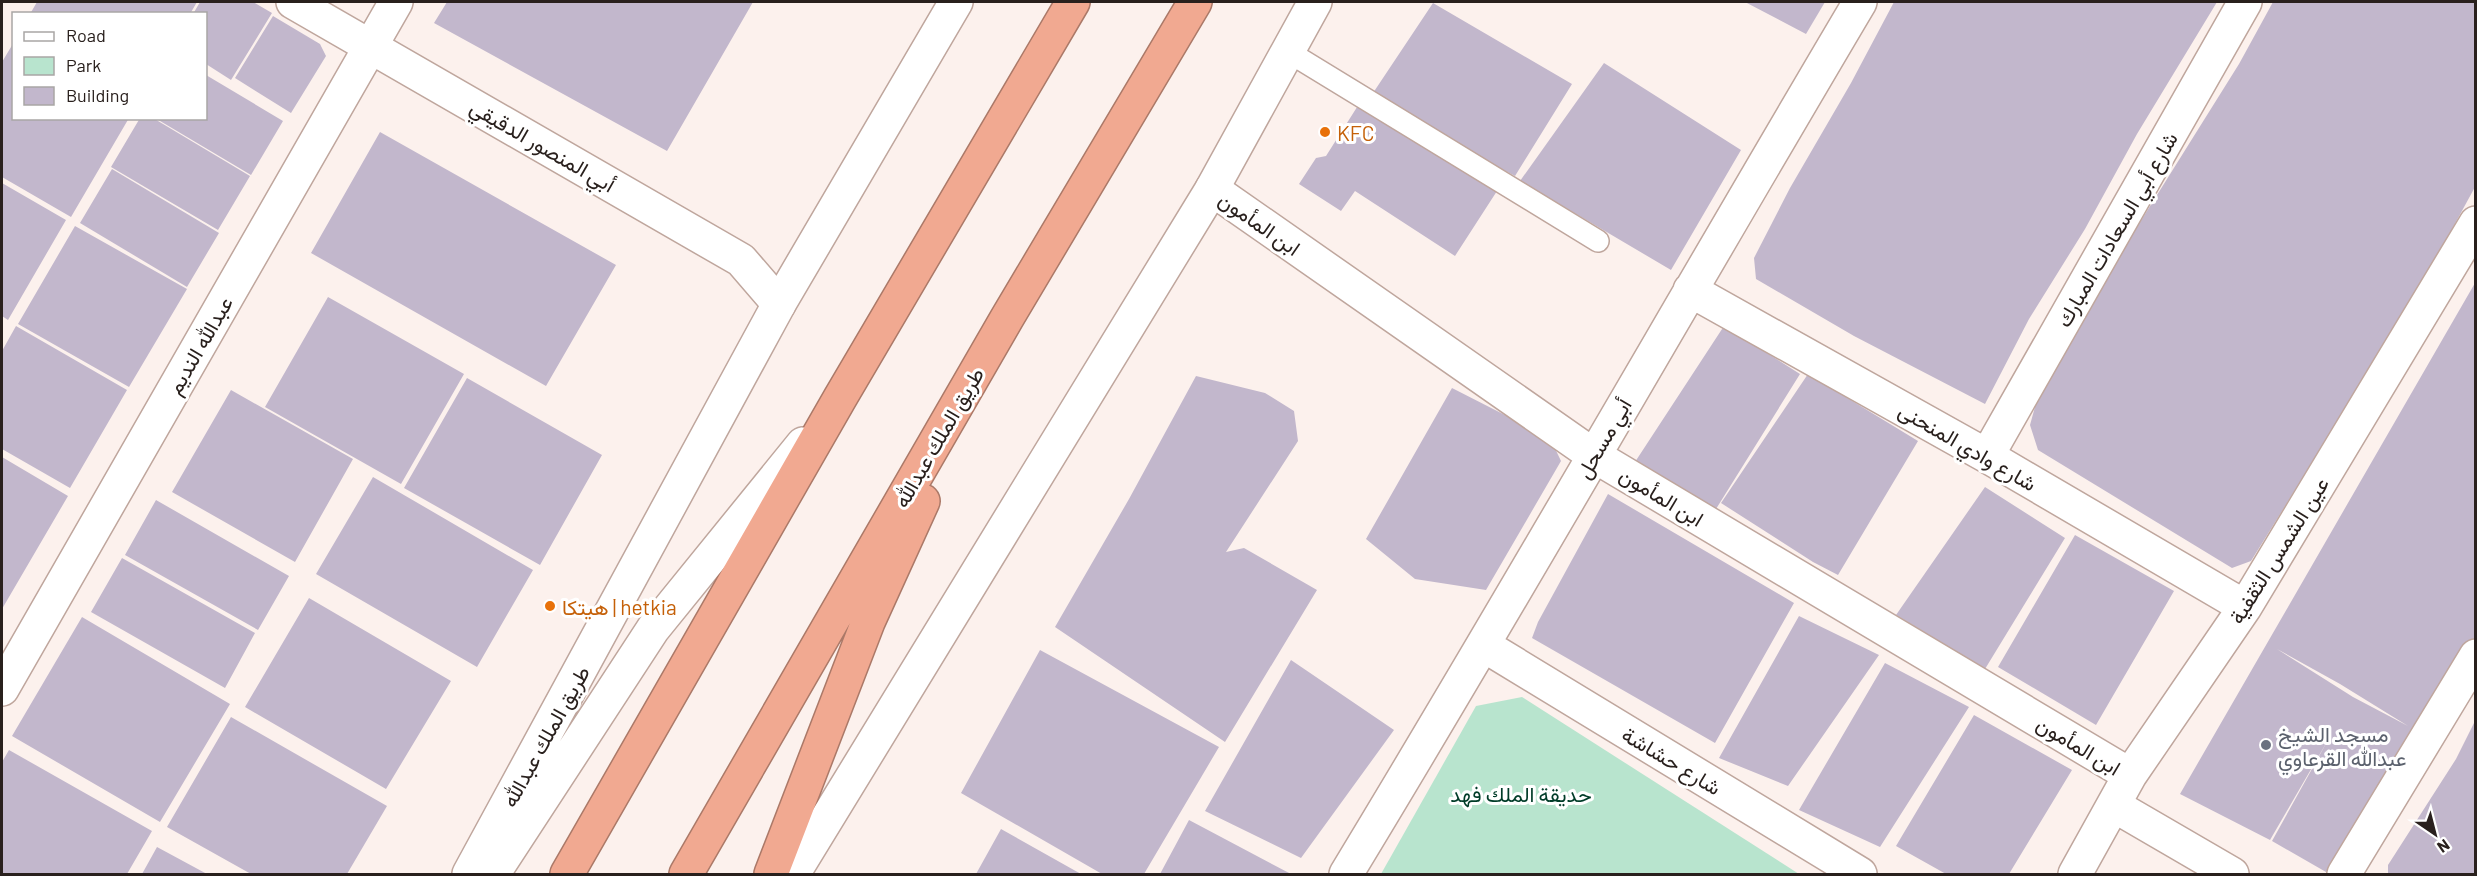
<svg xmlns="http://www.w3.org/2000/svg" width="2477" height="876" font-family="Barlow,Vazirmatn,sans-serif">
  <rect width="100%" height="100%" fill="#fcf1ed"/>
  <path fill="#b8e4ce" d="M 1522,697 L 1799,874 L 1381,874 L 1476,706 Z"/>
  <path fill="#c2b7cc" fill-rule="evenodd" d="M 37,2 L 197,2 L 190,14 L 30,14 Z
    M 200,2 L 253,2 L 272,13 L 231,80 L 206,64 L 206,14 L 193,14 Z
    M 447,2 L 753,2 L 667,151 L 434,23 Z
    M 1745,2 L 1825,2 L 1806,34 Z
    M 1894,2 L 2217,2 L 2137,134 L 2085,229 L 2029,319 L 1985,404 L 1854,336 L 1756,279 L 1754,258 L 1790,188 L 1851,83 Z
    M 2273,2 L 2475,2 L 2475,187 L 2416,295 L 2251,561 L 2232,568 L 2038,450 L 2030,425 L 2038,396 L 2070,334 L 2239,64 Z
    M 1433,3 L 1572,84 L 1515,176 L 1439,136 L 1371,96 Z
    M 273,16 L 320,44 L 326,56 L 291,113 L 235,78 Z
    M 14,42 L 14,118 L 129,118 L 71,217 L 2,177 L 2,62 Z
    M 1604,63 L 1741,150 L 1671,270 L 1520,181 Z
    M 206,75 L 283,121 L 251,175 L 155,118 L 206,118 Z
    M 1359,104 L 1497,191 L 1455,256 L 1355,191 L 1341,211 L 1299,184 L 1316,158 L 1326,156 Z
    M 140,118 L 153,118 L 250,176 L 218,230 L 111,167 Z
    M 380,132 L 616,265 L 546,386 L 311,253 Z
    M 112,169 L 219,233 L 187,287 L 80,223 Z
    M 2,183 L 66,220 L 8,320 L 2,316 Z
    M 75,226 L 187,289 L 129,387 L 18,324 Z
    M 2475,283 L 2475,637 L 2326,872 L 2272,841 L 2328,740 L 2270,840 L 2180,794 ZM 2277,649 L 2340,684 L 2408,726 L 2353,697 Z
    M 328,297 L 464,374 L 401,484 L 265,407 Z
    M 16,326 L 127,390 L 70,488 L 2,449 L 2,351 Z
    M 1724,326 L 1800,374 L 1716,509 L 1635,462 Z
    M 1808,374 L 1918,441 L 1838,575 L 1813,562 L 1721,503 Z
    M 1196,376 L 1265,393 L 1294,411 L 1298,441 L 1226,552 L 1244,548 L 1317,590 L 1225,742 L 1055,627 L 1129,499 Z
    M 467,378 L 602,455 L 540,565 L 404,488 Z
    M 1452,388 L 1550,438 L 1561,461 L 1486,590 L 1415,579 L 1366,539 Z
    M 231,390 L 353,459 L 295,562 L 172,492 Z
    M 2,457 L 68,496 L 2,609 Z
    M 373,477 L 533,570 L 477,667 L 316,574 Z
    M 1985,487 L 2065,538 L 1985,669 L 1896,615 Z
    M 1608,494 L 1794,603 L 1715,743 L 1532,638 L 1538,622 Z
    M 156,500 L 289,576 L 258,630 L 125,555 Z
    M 2075,535 L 2174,591 L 2096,725 L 1998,667 Z
    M 122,558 L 255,633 L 225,688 L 91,612 Z
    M 309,598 L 451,681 L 386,789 L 245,707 Z
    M 1799,616 L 1879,655 L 1788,786 L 1719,758 Z
    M 82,617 L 230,704 L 160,822 L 12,736 Z
    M 1040,650 L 1219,747 L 1144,874 L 1102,874 L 961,793 Z
    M 1291,660 L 1394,730 L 1301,858 L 1205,811 Z
    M 1885,663 L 1969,707 L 1880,847 L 1799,810 Z
    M 1974,715 L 2072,770 L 2009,874 L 1946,874 L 1896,846 Z
    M 231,717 L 387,806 L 347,874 L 251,874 L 167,827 Z
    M 2475,721 L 2475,874 L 2388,874 L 2388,865 L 2456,759 Z
    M 9,750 L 152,831 L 127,874 L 2,874 L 2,762 Z
    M 1189,820 L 1291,874 L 1160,874 Z
    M 1001,829 L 1081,874 L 976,874 Z
    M 157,847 L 207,874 L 142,874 Z"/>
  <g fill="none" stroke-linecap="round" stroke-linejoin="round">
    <g stroke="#bfa69d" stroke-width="24">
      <path id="lane" d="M 1287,51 L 1598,241"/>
    </g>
    <g stroke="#bfa69d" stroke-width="36">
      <path id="street" d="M 293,2 L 741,260 L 779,304
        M 1212,189 L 1593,455 L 2130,775
        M 1690,290 L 1987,456 L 2245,607
        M 1987,456 L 2245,2
        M 1485,646 L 1860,874
        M 2,689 L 396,2
        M 2115,806 L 2232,874
        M 1346,874 C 1521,586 1688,292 1860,2
        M 2075,874 L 2130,775 L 2245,607 L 2476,223
        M 2344,874 L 2476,656"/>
    </g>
    <g stroke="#bfa69d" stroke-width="36">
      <path id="secondary" d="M 469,874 L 779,304 L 956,2
        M 493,874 L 653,629 L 803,444
        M 793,874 L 1212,189 L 1315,2"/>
    </g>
    <g stroke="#ab7968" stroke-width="36">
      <path id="highway" d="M 567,874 L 840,398 L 1073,2
        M 686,874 L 1007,318 L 1195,2
        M 771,874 L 868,622 L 923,501"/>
    </g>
    <use href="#lane" stroke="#fff" stroke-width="21"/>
    <use href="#street" stroke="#fff" stroke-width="33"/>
    <use href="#secondary" stroke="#fff" stroke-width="33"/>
    <use href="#highway" stroke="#f1a991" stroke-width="33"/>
  </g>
  <g fill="#e8710a" stroke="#fff" stroke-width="2">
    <circle cx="1325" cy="132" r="6"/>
    <circle cx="550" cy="606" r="6"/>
  </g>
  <circle fill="#6b7280" stroke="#fff" stroke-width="2" cx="2266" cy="745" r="6"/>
  <g text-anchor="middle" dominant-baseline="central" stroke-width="6" stroke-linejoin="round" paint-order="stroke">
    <g font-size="21" fill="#c56008" stroke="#fff" text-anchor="start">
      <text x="1337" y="132">KFC</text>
      <text x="562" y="606">هيتكا | hetkia</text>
    </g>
    <g font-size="21" fill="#29201d" stroke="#fff">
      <text transform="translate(543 145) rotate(30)">أبي المنصور الدقيقي</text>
      <text transform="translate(1260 223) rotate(35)">ابن المأمون</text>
      <text transform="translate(2116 229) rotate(-60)">شارع أبي السعادات المبارك</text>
      <text transform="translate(199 345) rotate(-60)">عبدالله النديم</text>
      <text transform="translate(938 437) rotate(-60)">طريق الملك عبدالله</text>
      <text transform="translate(1603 438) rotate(-60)">أبي مسحل</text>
      <text transform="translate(1968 446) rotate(30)">شارع وادي المنحنى</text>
      <text transform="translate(1662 496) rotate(31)">ابن المأمون</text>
      <text transform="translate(2278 550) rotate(-58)">عين الشمس الثقفية</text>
      <text transform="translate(545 736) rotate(-61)">طريق الملك عبدالله</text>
      <text transform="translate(2079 745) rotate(31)">ابن المأمون</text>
      <text transform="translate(1672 760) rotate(31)">شارع حشاشة</text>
    </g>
    <g font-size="21" fill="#5b616d" stroke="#fff" text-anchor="start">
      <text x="2278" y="733">مسجد الشيخ<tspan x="2278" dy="24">عبدالله القرعاوي</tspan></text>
    </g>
    <g font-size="21" fill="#003c28" stroke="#fff">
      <text x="1521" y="793">حديقة الملك فهد</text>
    </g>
  </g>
  <rect width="2477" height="876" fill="none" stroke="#29201d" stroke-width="6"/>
  <rect x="12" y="12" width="195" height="108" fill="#ffffff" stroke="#a9a6a5" stroke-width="1.5"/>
  <rect x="24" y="32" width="30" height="9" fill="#ffffff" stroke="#a9a6a5" stroke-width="1.5"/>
  <text x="66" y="42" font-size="18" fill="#29201d">Road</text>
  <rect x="24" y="57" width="30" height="18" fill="#b8e4ce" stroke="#a9a6a5" stroke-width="1.5"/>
  <text x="66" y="72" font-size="18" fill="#29201d">Park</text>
  <rect x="24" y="87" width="30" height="18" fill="#c2b7cc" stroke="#a9a6a5" stroke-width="1.5"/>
  <text x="66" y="102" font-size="18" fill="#29201d">Building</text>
  <g transform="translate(2435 834) rotate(145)" stroke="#ffffff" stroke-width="4.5" paint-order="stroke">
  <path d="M0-4.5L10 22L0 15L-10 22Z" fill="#29201d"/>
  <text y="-9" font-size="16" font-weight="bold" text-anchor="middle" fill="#29201d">N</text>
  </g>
</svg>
